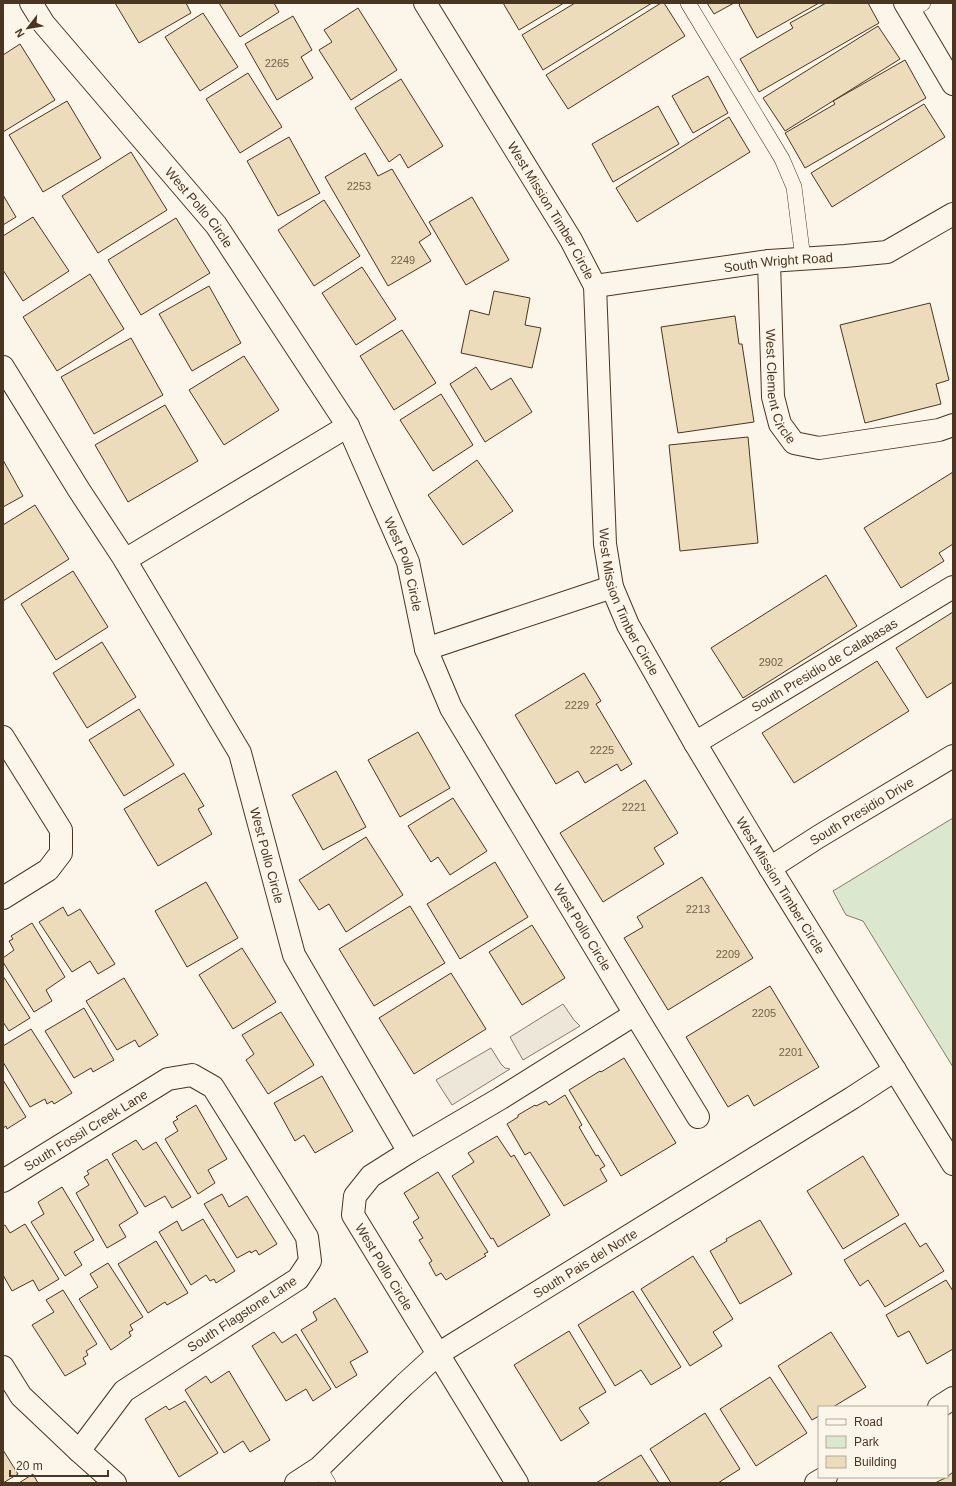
<svg xmlns="http://www.w3.org/2000/svg" width="956" height="1486" font-family="Helvetica,sans-serif">
  <rect width="100%" height="100%" fill="#fbf6e9"/>
  <path fill="#dce7d0" stroke="#887966" d="M 953,818 L 953,1067 L 863,921 L 846,915 L 833,891 Z"/>
  <path fill="#ede7d9" stroke="#887966" d="M 563,1004 L 574,1020 L 580,1026 L 523,1060 L 510,1037 Z
    M 491,1048 L 501,1064 L 505,1068 L 510,1069 L 452,1105 L 436,1080 Z"/>
  <path fill="#ecdcbc" stroke="#4a3520" d="M 115,3 L 186,3 L 191,13 L 139,43 Z
    M 219,3 L 274,3 L 279,12 L 240,37 Z
    M 503,3 L 564,3 L 519,30 Z
    M 575,3 L 652,3 L 543,70 L 522,35 Z
    M 661,3 L 664,3 L 685,36 L 568,109 L 546,75 Z
    M 707,3 L 734,3 L 714,14 Z
    M 741,3 L 819,3 L 757,38 L 739,5 Z
    M 826,3 L 868,3 L 879,23 L 759,92 L 740,59 L 793,28 L 790,23 Z
    M 358,8 L 397,70 L 351,100 L 319,50 L 332,42 L 324,30 Z
    M 203,13 L 238,67 L 200,91 L 165,37 Z
    M 293,16 L 312,50 L 301,57 L 313,78 L 277,100 L 245,44 Z
    M 878,26 L 900,59 L 785,131 L 763,98 Z
    M 20,44 L 55,100 L 3,132 L 3,55 Z
    M 905,60 L 926,98 L 805,168 L 785,133 L 835,104 L 833,101 Z
    M 248,73 L 282,127 L 240,153 L 206,99 Z
    M 708,76 L 728,113 L 693,133 L 672,96 Z
    M 401,79 L 443,146 L 408,168 L 400,154 L 389,162 L 355,108 Z
    M 67,101 L 101,158 L 43,192 L 9,135 Z
    M 924,104 L 945,137 L 832,207 L 811,173 Z
    M 658,106 L 679,144 L 613,182 L 592,144 Z
    M 729,117 L 750,152 L 637,222 L 616,188 Z
    M 289,137 L 320,193 L 278,216 L 247,161 Z
    M 131,152 L 167,210 L 98,253 L 62,196 Z
    M 365,153 L 378,176 L 392,169 L 431,234 L 419,242 L 431,261 L 388,286 L 325,177 Z
    M 3,195 L 16,217 L 3,225 Z
    M 472,197 L 509,260 L 466,285 L 429,222 Z
    M 324,200 L 360,256 L 314,286 L 278,230 Z
    M 33,217 L 69,271 L 23,301 L 3,270 L 3,236 Z
    M 176,218 L 210,273 L 141,315 L 108,260 Z
    M 362,267 L 396,319 L 356,345 L 322,293 Z
    M 90,274 L 124,329 L 57,371 L 23,317 Z
    M 209,286 L 241,343 L 192,371 L 159,314 Z
    M 494,291 L 530,298 L 525,325 L 541,328 L 532,368 L 461,353 L 470,310 L 489,315 Z
    M 930,303 L 949,380 L 936,384 L 941,404 L 865,423 L 840,325 Z
    M 735,316 L 739,344 L 742,344 L 754,422 L 678,433 L 661,327 Z
    M 402,330 L 436,383 L 394,410 L 360,356 Z
    M 131,338 L 163,395 L 94,434 L 61,377 Z
    M 244,356 L 279,410 L 224,445 L 189,390 Z
    M 476,367 L 491,390 L 511,378 L 532,412 L 485,442 L 450,384 Z
    M 441,394 L 473,445 L 433,471 L 400,420 Z
    M 165,405 L 198,461 L 128,502 L 95,445 Z
    M 748,437 L 758,543 L 680,551 L 669,445 Z
    M 3,460 L 23,496 L 3,507 Z
    M 477,460 L 513,511 L 463,545 L 428,495 Z
    M 953,472 L 953,544 L 939,553 L 944,561 L 901,588 L 864,528 Z
    M 35,505 L 69,559 L 3,601 L 3,525 Z
    M 73,571 L 108,627 L 56,660 L 21,604 Z
    M 826,575 L 857,626 L 743,698 L 711,648 Z
    M 953,612 L 953,682 L 927,698 L 896,648 Z
    M 102,642 L 136,697 L 87,728 L 53,673 Z
    M 877,661 L 909,711 L 794,783 L 762,733 Z
    M 584,673 L 601,701 L 596,704 L 632,764 L 621,771 L 617,764 L 585,783 L 578,771 L 556,784 L 515,715 Z
    M 139,709 L 174,765 L 124,796 L 89,740 Z
    M 418,732 L 450,788 L 400,817 L 368,760 Z
    M 336,771 L 366,827 L 323,850 L 292,795 Z
    M 184,773 L 204,806 L 198,809 L 212,834 L 158,866 L 124,809 Z
    M 645,780 L 678,833 L 654,848 L 664,864 L 603,902 L 560,833 Z
    M 453,798 L 487,851 L 450,875 L 438,857 L 431,862 L 408,826 Z
    M 366,837 L 403,895 L 346,932 L 329,904 L 319,910 L 299,880 Z
    M 495,862 L 528,917 L 460,959 L 427,904 Z
    M 702,877 L 753,958 L 668,1010 L 624,938 L 643,927 L 637,917 Z
    M 206,882 L 238,938 L 187,967 L 155,911 Z
    M 410,906 L 445,963 L 374,1006 L 339,949 Z
    M 63,907 L 68,916 L 80,909 L 115,964 L 98,974 L 90,961 L 72,972 L 39,922 Z
    M 32,923 L 65,977 L 46,990 L 52,1001 L 34,1012 L 3,962 L 3,958 L 14,950 L 9,941 L 13,939 L 11,936 Z
    M 532,925 L 565,978 L 522,1005 L 489,952 Z
    M 242,948 L 276,1002 L 233,1029 L 199,975 Z
    M 451,973 L 486,1029 L 414,1074 L 379,1018 Z
    M 3,976 L 30,1018 L 9,1031 L 3,1022 Z
    M 124,978 L 158,1035 L 139,1047 L 135,1040 L 117,1050 L 86,1001 Z
    M 770,986 L 819,1067 L 754,1106 L 748,1095 L 728,1107 L 686,1037 Z
    M 84,1008 L 114,1060 L 93,1072 L 91,1068 L 74,1078 L 45,1031 Z
    M 281,1012 L 314,1065 L 268,1094 L 246,1060 L 254,1054 L 242,1035 Z
    M 31,1029 L 72,1093 L 54,1104 L 52,1101 L 47,1104 L 45,1099 L 30,1107 L 3,1062 L 3,1046 Z
    M 624,1058 L 676,1143 L 621,1176 L 569,1090 L 600,1071 L 601,1072 Z
    M 322,1076 L 353,1131 L 315,1153 L 304,1135 L 295,1141 L 274,1103 Z
    M 3,1080 L 26,1117 L 7,1129 L 6,1126 L 3,1128 Z
    M 565,1095 L 582,1125 L 579,1127 L 596,1156 L 598,1155 L 605,1166 L 600,1169 L 607,1181 L 564,1206 L 530,1152 L 525,1155 L 507,1124 L 518,1117 L 518,1115 L 535,1105 L 536,1106 L 546,1101 L 549,1105 Z
    M 196,1105 L 227,1159 L 208,1170 L 215,1183 L 198,1194 L 165,1139 L 178,1131 L 173,1122 L 178,1119 L 176,1117 Z
    M 497,1136 L 511,1157 L 514,1155 L 550,1215 L 498,1247 L 493,1238 L 491,1239 L 452,1176 L 474,1162 L 468,1153 Z
    M 136,1140 L 143,1150 L 156,1142 L 191,1197 L 172,1208 L 165,1196 L 145,1207 L 112,1154 Z
    M 863,1156 L 899,1215 L 843,1249 L 807,1191 Z
    M 107,1159 L 138,1213 L 119,1225 L 126,1237 L 107,1248 L 76,1193 L 89,1185 L 84,1177 L 89,1174 L 87,1171 Z
    M 438,1172 L 488,1252 L 484,1254 L 486,1256 L 446,1280 L 441,1273 L 436,1276 L 429,1263 L 432,1261 L 419,1240 L 423,1238 L 413,1222 L 419,1218 L 404,1193 Z
    M 62,1187 L 94,1240 L 74,1252 L 82,1265 L 65,1276 L 31,1222 L 44,1214 L 38,1202 Z
    M 222,1194 L 229,1207 L 247,1196 L 277,1244 L 259,1255 L 256,1250 L 251,1253 L 250,1251 L 237,1258 L 204,1204 Z
    M 203,1219 L 235,1271 L 216,1283 L 214,1279 L 210,1281 L 206,1275 L 191,1285 L 159,1232 L 177,1221 L 182,1231 Z
    M 760,1220 L 792,1274 L 740,1304 L 710,1251 L 727,1241 L 726,1239 Z
    M 905,1223 L 920,1247 L 926,1243 L 944,1271 L 885,1307 L 868,1280 L 860,1286 L 844,1260 Z
    M 25,1224 L 59,1279 L 39,1291 L 33,1280 L 12,1291 L 3,1275 L 3,1226 L 5,1225 L 10,1233 Z
    M 156,1241 L 188,1293 L 167,1305 L 165,1302 L 148,1313 L 118,1264 Z
    M 693,1256 L 733,1319 L 713,1332 L 722,1346 L 690,1366 L 641,1289 Z
    M 108,1263 L 143,1317 L 130,1325 L 133,1330 L 129,1332 L 131,1336 L 111,1350 L 79,1299 L 98,1287 L 90,1274 Z
    M 946,1280 L 953,1291 L 953,1349 L 927,1364 L 909,1331 L 898,1337 L 886,1315 Z
    M 63,1290 L 97,1344 L 86,1351 L 88,1355 L 83,1358 L 86,1364 L 65,1376 L 32,1325 L 54,1312 L 46,1300 Z
    M 633,1291 L 681,1367 L 651,1385 L 641,1370 L 615,1386 L 578,1325 Z
    M 335,1298 L 368,1352 L 350,1362 L 357,1375 L 336,1388 L 301,1330 L 317,1320 L 313,1312 Z
    M 569,1331 L 606,1392 L 579,1408 L 589,1423 L 561,1441 L 514,1365 Z
    M 274,1332 L 282,1343 L 296,1334 L 331,1389 L 313,1401 L 306,1389 L 286,1401 L 252,1346 Z
    M 831,1332 L 866,1387 L 833,1407 L 819,1407 L 819,1416 L 812,1420 L 778,1366 Z
    M 229,1371 L 270,1440 L 250,1452 L 243,1441 L 224,1453 L 185,1390 L 206,1376 L 211,1383 Z
    M 770,1377 L 807,1433 L 756,1466 L 720,1409 Z
    M 185,1401 L 218,1453 L 179,1477 L 145,1419 L 166,1406 L 169,1410 Z
    M 705,1413 L 740,1469 L 718,1483 L 671,1483 L 650,1449 Z
    M 3,1450 L 18,1474 L 3,1483 Z
    M 641,1455 L 659,1483 L 596,1483 Z
    M 953,1472 L 953,1483 L 935,1483 L 947,1477 Z
    M 33,1474 L 38,1483 L 19,1483 Z"/>
  <g fill="none" stroke-linecap="round" stroke-linejoin="round">
    <g stroke="#4a3520" stroke-width="16">
      <path id="service" d="M 688,3 L 782,159 L 794,187 L 803,259
        M 910,11 L 923,3
        M 319,1468 L 328,1483"/>
    </g>
    <g stroke="#4a3520" stroke-width="24">
      <g id="minor">
        <path id="s1" d="M 31,3 L 44,24 L 216,225 L 348,426 L 408,562 L 426,649 L 451,708 L 635,1014"/>
        <path id="s2" d="M 425,3 L 571,240 L 595,286 L 605,544 L 612,587 L 628,625 L 695,743 L 770,868 L 953,1164"/>
        <path d="M 905,3 L 953,84"/>
        <path id="s3" d="M 769,261 L 773,397 L 780,424 L 794,443 L 819,448 L 939,430 L 953,425"/>
        <path id="s4" d="M 595,286 L 769,261 L 845,256 L 887,252 L 953,214"/>
        <path id="s5" d="M 3,367 L 79,490 L 125,560 L 240,753 L 294,955 L 409,1152"/>
        <path d="M 125,560 L 348,426"/>
        <path d="M 426,649 L 612,587"/>
        <path d="M 3,737 L 61,830 L 61,853 L 48,870 L 3,898"/>
        <path id="s6" d="M 695,743 L 953,587"/>
        <path id="s7" d="M 770,868 L 818,837 L 953,756"/>
        <path id="s8" d="M 3,1181 L 168,1079 L 192,1075 L 213,1087 L 307,1237 L 310,1261 L 298,1279 L 124,1391 L 79,1451"/>
        <path d="M 3,1367 L 21,1396 L 79,1451 L 115,1483"/>
        <path d="M 939,1407 L 953,1398"/>
        <path id="s9" d="M 296,1483 L 319,1468 L 404,1385 L 438,1354 L 852,1098 L 895,1070"/>
        <path d="M 517,1483 L 353,1215 L 355,1196 L 371,1176 L 409,1152 L 501,1098 L 635,1014 L 698,1117"/>
        <path d="M 816,1483 L 826,1477"/>
      </g>
    </g>
    <use href="#service" stroke="#fbf6e9" stroke-width="15"/>
    <use href="#minor" stroke="#fbf6e9" stroke-width="22"/>
  </g>
  <g text-anchor="middle" dominant-baseline="central" stroke-width="3" stroke-linejoin="round" paint-order="stroke">
    <g font-size="11" fill="#725f47">
      <text x="277" y="63">2265</text>
      <text x="359" y="186">2253</text>
      <text x="403" y="260">2249</text>
      <text x="771" y="662">2902</text>
      <text x="577" y="705">2229</text>
      <text x="602" y="750">2225</text>
      <text x="634" y="807">2221</text>
      <text x="698" y="909">2213</text>
      <text x="728" y="954">2209</text>
      <text x="764" y="1013">2205</text>
      <text x="791" y="1052">2201</text>
    </g>
    <g font-size="13" fill="#4a3520" stroke="#fbf6e9">
      <text stroke="none"><textPath href="#s1" startOffset="265">West Pollo Circle</textPath></text>
      <text stroke="none"><textPath href="#s2" startOffset="243">West Mission Timber Circle</textPath></text>
      <text stroke="none"><textPath href="#s4" startOffset="185">South Wright Road</textPath></text>
      <text stroke="none"><textPath href="#s3" startOffset="127">West Clement Circle</textPath></text>
      <text stroke="none"><textPath href="#s1" startOffset="679">West Pollo Circle</textPath></text>
      <text stroke="none"><textPath href="#s2" startOffset="651">West Mission Timber Circle</textPath></text>
      <text stroke="none"><textPath href="#s6" startOffset="151">South Presidio de Calabasas</textPath></text>
      <text stroke="none"><textPath href="#s7" startOffset="108">South Presidio Drive</textPath></text>
      <text stroke="none"><textPath href="#s5" startOffset="559">West Pollo Circle</textPath></text>
      <text stroke="none"><textPath href="#s2" startOffset="975">West Mission Timber Circle</textPath></text>
      <text stroke="none"><textPath href="#s1" startOffset="1087">West Pollo Circle</textPath></text>
      <text stroke="none"><textPath href="#s8" startOffset="97">South Fossil Creek Lane</textPath></text>
      <text stroke="none"><textPath href="#s9" startOffset="365">South Pais del Norte</textPath></text>
      <text transform="translate(384 1267) rotate(59)">West Pollo Circle</text>
      <text transform="translate(242 1314) rotate(-33)">South Flagstone Lane</text>
    </g>
  </g>
  <rect width="956" height="1486" fill="none" stroke="#4a3520" stroke-width="8"/>
  <rect x="818" y="1406" width="130" height="72" fill="#fbf6e9" stroke="#b4a999"/>
  <rect x="826" y="1419" width="20" height="6" fill="#fbf6e9" stroke="#b4a999"/>
  <text x="854" y="1426" font-size="12" fill="#4a3520">Road</text>
  <rect x="826" y="1436" width="20" height="12" fill="#dce7d0" stroke="#b4a999"/>
  <text x="854" y="1446" font-size="12" fill="#4a3520">Park</text>
  <rect x="826" y="1456" width="20" height="12" fill="#ecdcbc" stroke="#b4a999"/>
  <text x="854" y="1466" font-size="12" fill="#4a3520">Building</text>
  <g transform="translate(28 28) rotate(239)" stroke="#fbf6e9" stroke-width="3" paint-order="stroke">
  <path d="M0-3L7 15L0 10L-7 15Z" fill="#4a3520"/>
  <text y="-6" font-size="11" font-weight="bold" text-anchor="middle" fill="#4a3520">N</text>
  </g>
  <path d="M10 1470v6h98v-6" fill="none" stroke="#4a3520" stroke-width="2"/>
  <text x="16" y="1470" font-size="12" fill="#4a3520" stroke="#fbf6e9" stroke-width="3" paint-order="stroke">20 m</text>
</svg>
